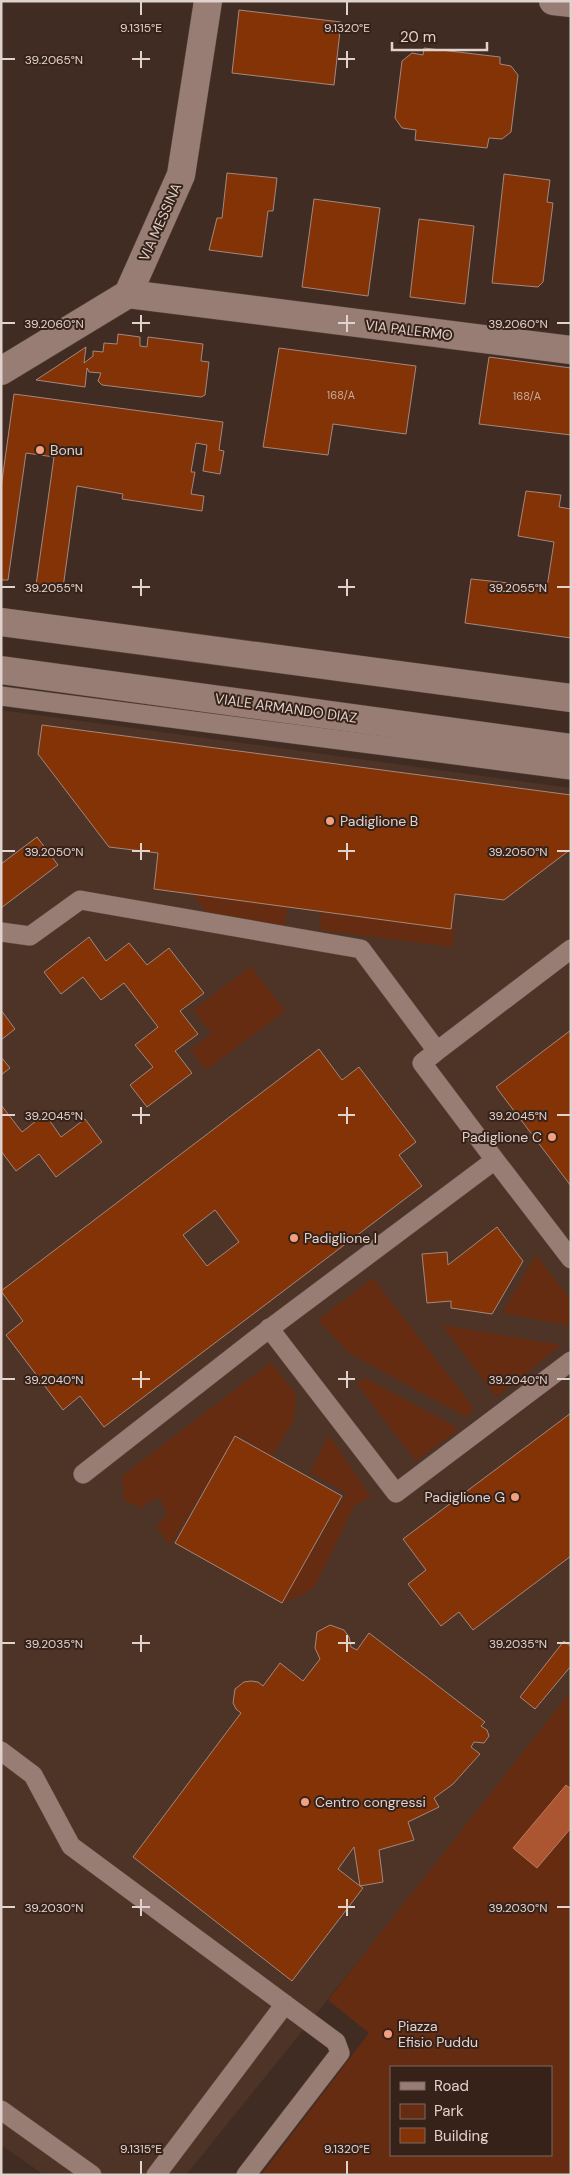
<svg xmlns="http://www.w3.org/2000/svg" width="572" height="2176" font-family="'DM Sans',sans-serif">
  <rect width="100%" height="100%" fill="#412c23"/>
  <path fill="#4e3327" d="M 1,710 L 571,788 L 571,1698 L 186,2175 L 44,2175 L 1,2145 Z"/>
  <path fill="#652c12" fill-rule="evenodd" d="M 189,890 L 288,905 L 285,926 L 209,916 Z
    M 321,908 L 455,926 L 452,947 L 320,930 Z
    M 251,966 L 285,1011 L 206,1070 L 191,1050 L 212,1034 L 193,1010 Z
    M 536,1255 L 571,1300 L 571,1326 L 502,1313 Z
    M 373,1278 L 474,1408 L 466,1417 L 349,1353 L 318,1320 Z
    M 442,1325 L 561,1345 L 496,1397 Z
    M 271,1362 L 296,1395 L 294,1420 L 272,1456 L 237,1435 L 170,1545 L 156,1526 L 167,1515 L 160,1498 L 147,1502 L 144,1509 L 124,1500 L 122,1476 Z
    M 366,1378 L 459,1429 L 416,1461 L 356,1383 Z
    M 329,1435 L 371,1497 L 355,1505 L 315,1586 L 306,1593 L 282,1603 L 346,1493 L 310,1472 Z
    M 571,1691 L 571,2175 L 261,2175 L 369,2033 L 328,2000 ZM 391,2067 L 551,2067 L 551,2155 L 391,2155 Z"/>
  <path fill="#ab5631" stroke="#bb7b60" d="M 566,1785 L 571,1789 L 571,1828 L 537,1868 L 513,1848 Z"/>
  <path fill="#843307" stroke="#a2887e" fill-rule="evenodd" d="M 239,10 L 341,22 L 334,85 L 232,73 Z
    M 424,48 L 500,57 L 500,64 L 511,66 L 518,75 L 511,132 L 502,139 L 489,138 L 487,148 L 415,140 L 416,130 L 402,128 L 395,118 L 402,61 L 412,53 L 423,55 Z
    M 227,173 L 277,178 L 273,211 L 268,211 L 262,257 L 209,250 L 217,218 L 222,218 Z
    M 504,174 L 550,180 L 547,202 L 553,203 L 543,282 L 538,287 L 492,283 Z
    M 314,199 L 380,208 L 368,296 L 302,287 Z
    M 419,219 L 474,226 L 465,304 L 410,297 Z
    M 118,334 L 140,337 L 140,346 L 147,347 L 148,337 L 203,344 L 201,361 L 209,362 L 205,395 L 201,397 L 102,385 L 98,381 L 101,373 L 89,372 L 87,368 L 85,387 L 36,380 L 86,347 L 84,363 L 93,356 L 93,351 L 103,352 L 104,343 L 117,344 Z
    M 279,348 L 416,366 L 406,434 L 333,424 L 328,455 L 263,447 Z
    M 489,357 L 571,368 L 571,435 L 479,424 Z
    M 14,394 L 223,422 L 219,450 L 224,451 L 220,474 L 203,471 L 207,445 L 196,443 L 191,472 L 195,472 L 191,494 L 204,496 L 202,511 L 122,499 L 123,494 L 77,486 L 63,588 L 36,585 L 54,457 L 26,453 L 8,580 L 1,580 L 1,488 Z
    M 526,491 L 561,495 L 559,507 L 571,509 L 571,638 L 465,623 L 471,579 L 547,587 L 554,542 L 518,536 Z
    M 42,725 L 571,795 L 571,849 L 504,900 L 455,894 L 451,929 L 154,889 L 158,853 L 109,847 L 38,754 Z
    M 37,837 L 58,865 L 1,908 L 1,864 Z
    M 89,937 L 106,961 L 129,943 L 147,965 L 169,948 L 204,993 L 180,1011 L 198,1034 L 175,1051 L 192,1073 L 147,1107 L 130,1085 L 153,1067 L 135,1045 L 158,1027 L 124,983 L 101,1000 L 83,977 L 61,994 L 44,972 Z
    M 1,1010 L 15,1029 L 1,1040 Z
    M 571,1030 L 571,1186 L 496,1087 Z
    M 319,1049 L 342,1080 L 359,1067 L 416,1142 L 399,1155 L 422,1186 L 104,1427 L 80,1396 L 63,1410 L 6,1335 L 23,1321 L 1,1291 ZM 215,1210 L 239,1242 L 207,1266 L 183,1235 Z
    M 1,1057 L 10,1068 L 1,1075 Z
    M 1,1105 L 22,1132 L 45,1114 L 61,1137 L 85,1119 L 102,1142 L 56,1177 L 39,1154 L 16,1171 L 1,1151 Z
    M 497,1227 L 523,1261 L 492,1314 L 451,1308 L 451,1301 L 427,1303 L 422,1254 L 447,1252 L 448,1265 Z
    M 571,1413 L 571,1556 L 473,1630 L 459,1612 L 441,1626 L 408,1584 L 426,1570 L 403,1539 Z
    M 235,1436 L 342,1496 L 282,1603 L 175,1543 Z
    M 330,1625 L 344,1630 L 349,1637 L 351,1647 L 357,1650 L 369,1633 L 485,1722 L 481,1726 L 487,1730 L 489,1736 L 484,1743 L 474,1742 L 471,1747 L 480,1754 L 453,1784 L 434,1798 L 439,1807 L 408,1822 L 414,1840 L 379,1850 L 383,1882 L 360,1886 L 363,1888 L 292,1981 L 133,1857 L 241,1713 L 236,1709 L 233,1703 L 235,1689 L 244,1682 L 251,1681 L 258,1682 L 263,1686 L 280,1663 L 303,1681 L 320,1659 L 315,1648 L 317,1632 ZM 354,1847 L 360,1886 L 338,1869 Z
    M 564,1641 L 571,1647 L 571,1666 L 535,1709 L 520,1697 Z"/>
  <g fill="none" stroke-linecap="round" stroke-linejoin="round">
    <g stroke="#5b4942" stroke-width="20">
      <path id="lane" d="M 1,696 L 571,770
        M 1,932 L 30,936 L 80,900 L 361,949 L 437,1051 L 422,1063 L 495,1160 L 257,1338 L 83,1474
        M 437,1051 L 571,949
        M 495,1160 L 571,1259
        M 269,1328 L 396,1493 L 571,1361
        M 1,1751 L 33,1775 L 71,1846 L 336,2042 L 340,2053 L 246,2175
        M 1,2110 L 92,2175
        M 156,2175 L 285,2004"/>
    </g>
    <g stroke="#5b4942" stroke-width="29">
      <path id="street" d="M 553,1 L 571,3
        M 128,294 L 571,350
        M 1,371 L 128,294 L 181,175 L 208,1"/>
    </g>
    <g stroke="#5b4942" stroke-width="29">
      <path id="secondary" d="M 1,622 L 571,698
        M 1,670 L 571,748"/>
    </g>
    <use href="#lane" stroke="#977d73" stroke-width="19"/>
    <use href="#street" stroke="#977d73" stroke-width="28"/>
    <use href="#secondary" stroke="#977d73" stroke-width="28"/>
  </g>
  <path fill="none" stroke="#e0d2cc" stroke-width="2" d="M 141,2 L 141,15M 347,2 L 347,15M 141,51 L 141,68M 347,51 L 347,68M 2,59 L 15,59M 132,59 L 150,59M 338,59 L 355,59M 141,315 L 141,332M 347,315 L 347,332M 2,323 L 15,323M 132,323 L 150,323M 338,323 L 355,323M 557,323 L 570,323M 141,579 L 141,596M 347,579 L 347,596M 2,587 L 15,587M 132,587 L 150,587M 338,587 L 355,587M 557,587 L 570,587M 141,843 L 141,860M 347,843 L 347,860M 2,851 L 15,851M 132,851 L 150,851M 338,851 L 355,851M 557,851 L 570,851M 141,1107 L 141,1124M 347,1107 L 347,1124M 2,1115 L 15,1115M 132,1115 L 150,1115M 338,1115 L 355,1115M 557,1115 L 570,1115M 141,1371 L 141,1388M 347,1371 L 347,1388M 2,1379 L 15,1379M 132,1379 L 150,1379M 338,1379 L 355,1379M 557,1379 L 570,1379M 141,1635 L 141,1652M 347,1635 L 347,1652M 2,1643 L 15,1643M 132,1643 L 150,1643M 338,1643 L 355,1643M 557,1643 L 570,1643M 141,1899 L 141,1916M 347,1899 L 347,1916M 2,1907 L 15,1907M 132,1907 L 150,1907M 338,1907 L 355,1907M 557,1907 L 570,1907M 141,2161 L 141,2174M 347,2161 L 347,2174"/>
  <g fill="#f2a07f" stroke="#37221a" stroke-width="2">
    <circle cx="40" cy="450" r="5"/>
    <circle cx="330" cy="821" r="5"/>
    <circle cx="552" cy="1137" r="5"/>
    <circle cx="294" cy="1238" r="5"/>
    <circle cx="515" cy="1497" r="5"/>
    <circle cx="305" cy="1802" r="5"/>
    <circle cx="388" cy="2034" r="5"/>
  </g>
  <g text-anchor="middle" dominant-baseline="central" stroke-width="4" stroke-linejoin="round" paint-order="stroke">
    <g font-size="11" fill="#c9aa9b">
      <text x="341" y="395">168/A</text>
      <text x="527" y="396">168/A</text>
    </g>
    <g font-size="14" fill="#e0d2cc" stroke="#37221a">
      <text transform="translate(160 222) rotate(-66)">VIA MESSINA</text>
      <text transform="translate(409 330) rotate(7)">VIA PALERMO</text>
      <text transform="translate(286 708) rotate(8)">VIALE ARMANDO DIAZ</text>
    </g>
    <g font-size="14" fill="#e0d2cc" stroke="#37221a" text-anchor="start">
      <text x="50" y="450">Bonu</text>
      <text x="340" y="821">Padiglione B</text>
      <text x="542" y="1137" text-anchor="end">Padiglione C</text>
      <text x="304" y="1238">Padiglione I</text>
      <text x="505" y="1497" text-anchor="end">Padiglione G</text>
      <text x="315" y="1802">Centro congressi</text>
      <text x="398" y="2026">Piazza<tspan x="398" dy="16">Efisio Puddu</tspan></text>
    </g>
  </g>
  <g font-size="12" text-anchor="middle" fill="#e0d2cc" stroke="#37221a" stroke-width="4" stroke-linejoin="round" paint-order="stroke">
    <text x="141" y="32">9.1315°E</text>
    <text x="347" y="32">9.1320°E</text>
    <text x="54" y="64">39.2065°N</text>
    <text x="54" y="328">39.2060°N</text>
    <text x="518" y="328">39.2060°N</text>
    <text x="54" y="592">39.2055°N</text>
    <text x="518" y="592">39.2055°N</text>
    <text x="54" y="856">39.2050°N</text>
    <text x="518" y="856">39.2050°N</text>
    <text x="54" y="1120">39.2045°N</text>
    <text x="518" y="1120">39.2045°N</text>
    <text x="54" y="1384">39.2040°N</text>
    <text x="518" y="1384">39.2040°N</text>
    <text x="54" y="1648">39.2035°N</text>
    <text x="518" y="1648">39.2035°N</text>
    <text x="54" y="1912">39.2030°N</text>
    <text x="518" y="1912">39.2030°N</text>
    <text x="141" y="2153">9.1315°E</text>
    <text x="347" y="2153">9.1320°E</text>
  </g>
  <rect width="572" height="2176" fill="none" stroke="#e0d2cc" stroke-width="5"/>
  <rect x="390" y="2066" width="162" height="90" fill="#37221a" stroke="#7b6861"/>
  <rect x="400" y="2082" width="25" height="8" fill="#977d73" stroke="#7b6861"/>
  <text x="434" y="2091" font-size="15" fill="#e0d2cc">Road</text>
  <rect x="400" y="2104" width="25" height="15" fill="#652c12" stroke="#7b6861"/>
  <text x="434" y="2116" font-size="15" fill="#e0d2cc">Park</text>
  <rect x="400" y="2128" width="25" height="15" fill="#843307" stroke="#7b6861"/>
  <text x="434" y="2141" font-size="15" fill="#e0d2cc">Building</text>
  <path d="M392 42v8h95v-8" fill="none" stroke="#e0d2cc" stroke-width="2.5"/>
  <text x="400" y="42" font-size="15" fill="#e0d2cc" stroke="#37221a" stroke-width="4" paint-order="stroke">20 m</text>
</svg>
